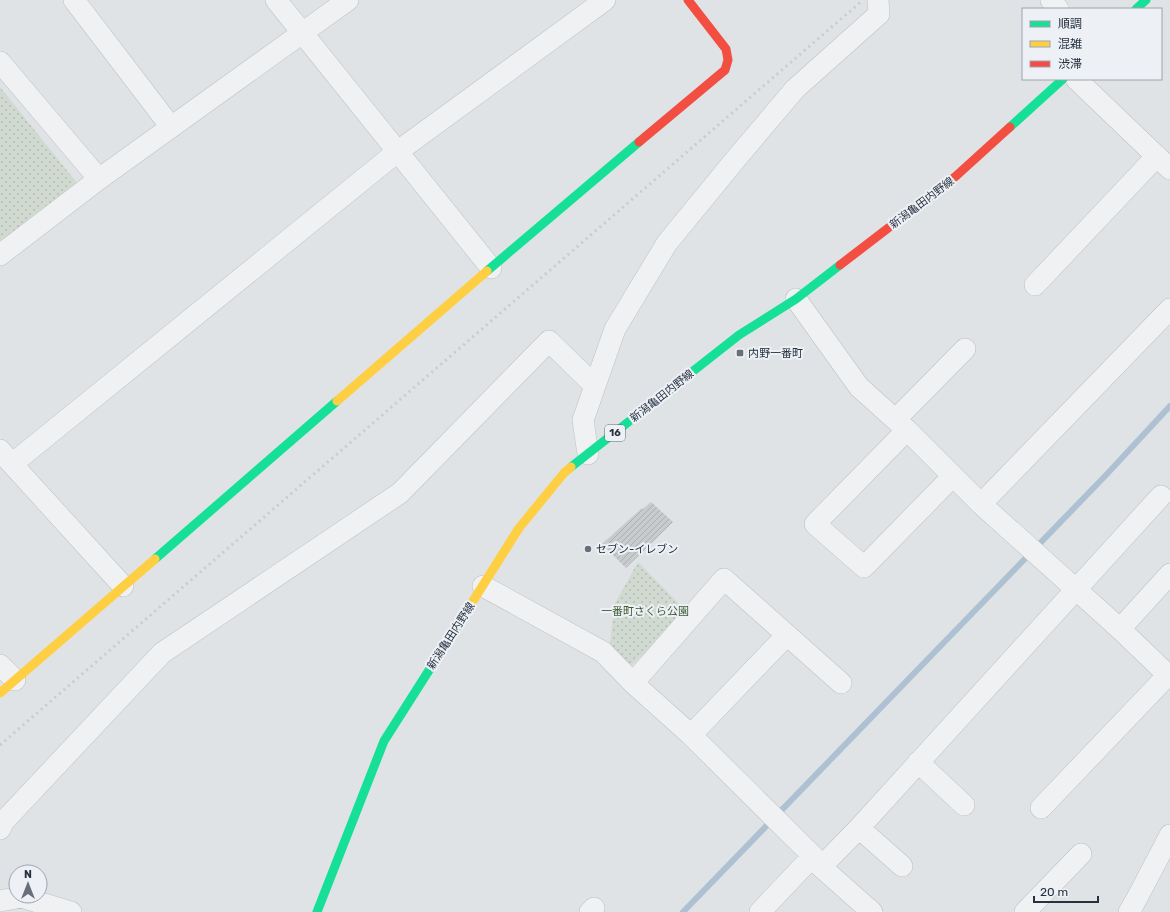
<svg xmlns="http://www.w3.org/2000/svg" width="1170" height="912" font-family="Rubik,'Noto Sans JP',sans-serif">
  <defs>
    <pattern id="park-dots" width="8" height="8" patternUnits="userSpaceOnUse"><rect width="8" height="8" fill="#d1dad1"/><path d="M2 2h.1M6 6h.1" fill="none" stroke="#b3bcb4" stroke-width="1.8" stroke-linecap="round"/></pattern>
    <pattern id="building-hatch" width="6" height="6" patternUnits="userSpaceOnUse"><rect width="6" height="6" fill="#c8cbce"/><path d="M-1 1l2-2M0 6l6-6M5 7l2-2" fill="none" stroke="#acafb2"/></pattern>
  </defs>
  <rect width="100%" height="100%" fill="#e0e3e6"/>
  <path fill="url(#park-dots)" d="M 0,87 L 77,183 L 0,242 Z
    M 638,562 L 687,612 L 632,665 L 610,646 L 614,605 Z"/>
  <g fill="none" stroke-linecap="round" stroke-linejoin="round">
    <path stroke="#adc1d2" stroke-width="6" d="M 683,912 L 1107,474 L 1170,406"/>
  </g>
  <path fill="url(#building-hatch)" d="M 651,502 L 673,522 L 626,568 L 602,544 L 642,508 L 643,509 Z"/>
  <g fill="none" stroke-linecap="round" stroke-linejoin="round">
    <g stroke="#bec1c4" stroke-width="22">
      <path id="street" d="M 74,0 L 171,127
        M 276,0 L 491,268
        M 1051,0 L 1058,9
        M 0,62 L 99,179
        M 1076,79 L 1170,169
        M 0,255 L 99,179 L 348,0
        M 1035,285 L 1157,156
        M 796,299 L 859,387 L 907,430 L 981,504 L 1120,629 L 1170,677
        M 896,419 L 965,349
        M 907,430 L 815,524 L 864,567 L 953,476
        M 0,450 L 12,464 L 123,586
        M 588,454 L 583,420 L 615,329 L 667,243 L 735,160 L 795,89 L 879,14 L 878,0
        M 12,464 L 397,152 L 605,0
        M 981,504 L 1170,309
        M 483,586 L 603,652 L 633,683 L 691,735 L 813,856 L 821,867 L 872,912
        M 1120,629 L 1170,574
        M 0,665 L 15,680
        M 633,683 L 724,579 L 841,683
        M 691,735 L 787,635
        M 918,762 L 964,805
        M 1041,808 L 1168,675
        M 859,828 L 902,866
        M 0,829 L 4,821 L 162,653 L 400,493 L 549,341 L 595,386
        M 821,867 L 859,828 L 1161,496
        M 0,901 L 21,897 L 71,912
        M 590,912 L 594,908
        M 760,912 L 813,856
        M 1025,912 L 1081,854
        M 1129,912 L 1136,900 L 1170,835"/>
    </g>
    <use href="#street" stroke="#f0f1f2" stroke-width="21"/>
    <path stroke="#16e098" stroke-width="9" d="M 1136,9 L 1146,0
      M 1010,127 L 1063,79
      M 487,271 L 639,142
      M 571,467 L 739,335 L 796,299 L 840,265
      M 155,559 L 337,401
      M 317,912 L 384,741 L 468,609"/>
    <path stroke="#ffcf43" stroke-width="9" d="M 337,401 L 487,271
      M 468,609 L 519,528 L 564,473 L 571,467
      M 0,693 L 155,559"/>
    <path stroke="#f24e42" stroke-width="9" d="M 639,142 L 725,70 L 728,60 L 726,49 L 688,0
      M 840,265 L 956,176 L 1010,127"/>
    <path stroke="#c9cbcd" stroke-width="3" stroke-dasharray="2 4" stroke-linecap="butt" d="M 0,745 L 863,0"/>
  </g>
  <g fill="#686f79" stroke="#edf1f6" stroke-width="1.5">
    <rect x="736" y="349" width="8" height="8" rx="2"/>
    <circle cx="588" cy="549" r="4"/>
  </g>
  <g text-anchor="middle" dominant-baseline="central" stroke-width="4" stroke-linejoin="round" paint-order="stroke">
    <rect fill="#edf1f6" stroke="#626b76" stroke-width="1" x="605" y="425" width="20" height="16" rx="3"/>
    <g font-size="10" font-weight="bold" fill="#27313f">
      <text x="615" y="433">16</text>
    </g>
    <g font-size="11" fill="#27313f" stroke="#edf1f6">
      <text transform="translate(922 203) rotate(-37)">新潟亀田内野線</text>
      <text transform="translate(662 396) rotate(-38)">新潟亀田内野線</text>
      <text transform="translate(451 636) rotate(-57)">新潟亀田内野線</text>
    </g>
    <g font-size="11" fill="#27313f" stroke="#edf1f6" text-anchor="start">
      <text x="748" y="353">内野一番町</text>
      <text x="596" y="549">セブン-イレブン</text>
    </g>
    <g font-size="11" fill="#3d5b33" stroke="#edf1f6">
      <text x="645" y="611">一番町さくら公園</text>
    </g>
  </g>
  <rect x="1022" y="8" width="140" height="72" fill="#edf1f6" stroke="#9ea4ad"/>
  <rect x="1030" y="21" width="20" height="6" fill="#16e098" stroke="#9ea4ad"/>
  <text x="1058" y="28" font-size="12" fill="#27313f">順調</text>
  <rect x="1030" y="41" width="20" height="6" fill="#ffcf43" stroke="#9ea4ad"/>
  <text x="1058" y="48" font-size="12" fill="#27313f">混雑</text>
  <rect x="1030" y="61" width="20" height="6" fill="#f24e42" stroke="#9ea4ad"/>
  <text x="1058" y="68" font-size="12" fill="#27313f">渋滞</text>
  <g transform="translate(28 884)"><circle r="19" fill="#edf1f6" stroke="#9ea4ad"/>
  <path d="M0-3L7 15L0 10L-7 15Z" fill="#686f79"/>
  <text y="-6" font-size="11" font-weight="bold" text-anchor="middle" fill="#27313f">N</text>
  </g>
  <path d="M1034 896v6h64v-6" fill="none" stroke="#27313f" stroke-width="2"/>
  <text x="1040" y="896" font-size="12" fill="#27313f" stroke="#edf1f6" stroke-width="3" paint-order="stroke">20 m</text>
</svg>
